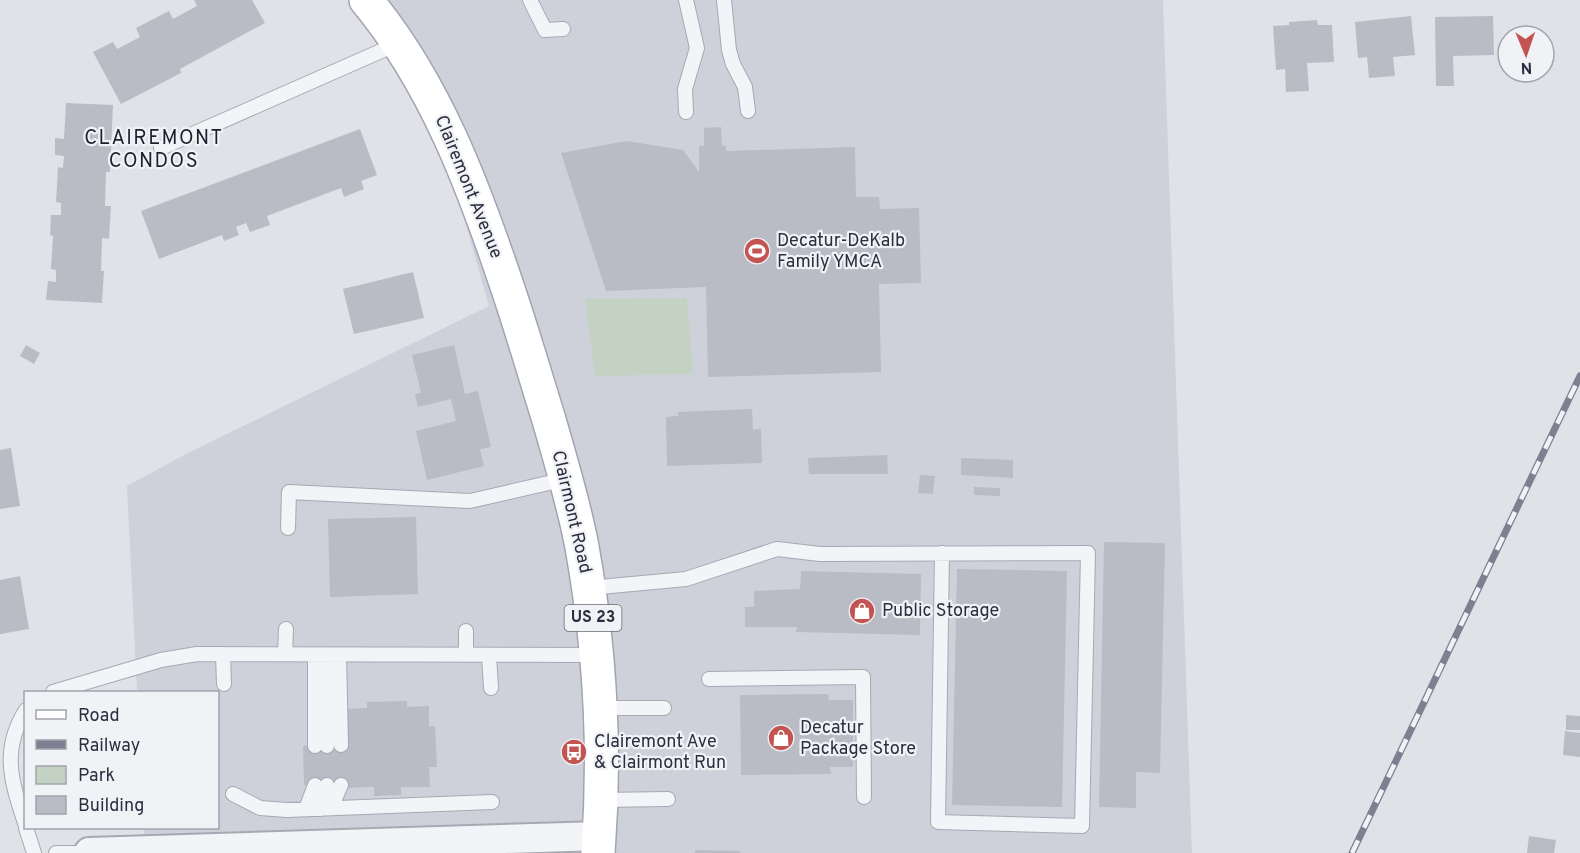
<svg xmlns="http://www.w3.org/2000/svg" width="1580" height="853" font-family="Overpass,sans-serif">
  <rect width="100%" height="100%" fill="#e1e2e8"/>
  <path fill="#cfd1da" d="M 356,0 L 1163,0 L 1192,853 L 100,853 L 144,844 L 144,828 L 218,828 L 218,692 L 137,692 L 127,486 L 184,455 L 489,306 L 440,134 Z"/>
  <path fill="#c4d2c3" d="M 687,298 L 693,374 L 595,376 L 585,299 Z"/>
  <path fill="#b9bbc5" d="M 194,0 L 252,0 L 265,23 L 180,69 L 181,73 L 121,104 L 93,52 L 113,42 L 117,49 L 140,37 L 136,28 L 169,11 L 173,19 L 197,6 Z
    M 1411,16 L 1415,55 L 1393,57 L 1395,76 L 1369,78 L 1367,57 L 1358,58 L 1355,22 Z
    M 1493,16 L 1494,55 L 1453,56 L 1454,86 L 1436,86 L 1435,17 Z
    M 1317,20 L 1318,25 L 1332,25 L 1334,62 L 1307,63 L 1309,91 L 1286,92 L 1285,69 L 1276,70 L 1273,26 L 1289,25 L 1289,22 Z
    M 66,103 L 113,105 L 110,172 L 106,172 L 105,206 L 111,206 L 109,239 L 102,238 L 101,271 L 104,271 L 102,303 L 46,300 L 48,281 L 56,282 L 56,270 L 51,269 L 53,236 L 50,235 L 51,215 L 61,215 L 61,203 L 56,202 L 58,167 L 63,168 L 64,156 L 55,155 L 55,138 L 64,139 Z
    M 721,127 L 722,146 L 726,146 L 726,151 L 855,147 L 856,197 L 879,197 L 880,209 L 919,208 L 921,283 L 879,284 L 881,372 L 708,377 L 706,287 L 606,291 L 561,153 L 627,141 L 683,150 L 699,172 L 699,146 L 704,146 L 704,128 Z
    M 360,129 L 377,175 L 361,181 L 364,189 L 344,197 L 341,188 L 267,216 L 270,225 L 250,232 L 246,223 L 236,227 L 239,235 L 224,241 L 222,235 L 159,259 L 141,211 Z
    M 413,272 L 424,318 L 354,334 L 343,289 Z
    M 26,345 L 40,353 L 34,364 L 20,356 Z
    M 454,345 L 465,394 L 478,391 L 491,447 L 480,449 L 484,466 L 427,480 L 416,431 L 456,421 L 451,399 L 418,407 L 415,394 L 421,393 L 412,355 Z
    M 752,409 L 753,430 L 761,429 L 762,463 L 667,466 L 666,417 L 678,416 L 678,412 Z
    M 11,448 L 20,506 L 0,509 L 0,450 Z
    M 887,455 L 888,474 L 809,474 L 808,458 Z
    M 961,458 L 1013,460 L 1013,478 L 961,475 Z
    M 920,475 L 935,476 L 933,494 L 918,493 Z
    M 974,487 L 1000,488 L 1000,496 L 974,495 Z
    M 416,517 L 418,594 L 330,597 L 328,519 Z
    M 1104,542 L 1165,543 L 1160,773 L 1136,772 L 1136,808 L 1099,807 Z
    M 957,569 L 1067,571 L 1062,807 L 952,805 Z
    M 801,571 L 921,574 L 920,635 L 796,632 L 797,627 L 745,627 L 745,607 L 754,607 L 754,591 L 800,589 Z
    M 20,576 L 29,629 L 0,634 L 0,580 Z
    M 828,694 L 829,700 L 853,700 L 853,767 L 830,767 L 831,774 L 741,775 L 740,695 Z
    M 407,701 L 407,707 L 429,706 L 429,726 L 435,726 L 437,767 L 429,767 L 430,787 L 401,787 L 401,795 L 374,796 L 374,787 L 344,788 L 344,784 L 304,785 L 303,746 L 345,745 L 344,709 L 367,708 L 367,702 Z
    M 1566,715 L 1580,716 L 1580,730 L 1566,730 Z
    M 1565,731 L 1580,733 L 1580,757 L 1563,755 Z
    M 1529,836 L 1556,840 L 1554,853 L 1527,853 Z
    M 695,850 L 740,851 L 740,853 L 695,853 Z"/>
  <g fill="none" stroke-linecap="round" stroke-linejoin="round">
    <g stroke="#a7a8b2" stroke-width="16">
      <path id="service" d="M 530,0 L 545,30 L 563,29
        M 724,0 L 729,50 L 733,64 L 745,87 L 748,111
        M 686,112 L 685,89 L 697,48 L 686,0
        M 161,148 L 397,44
        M 288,528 L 289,492 L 470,501 L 566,479
        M 589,588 L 686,579 L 777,549 L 820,554 L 1088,553 L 1082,826 L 938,822 L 942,553
        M 223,654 L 224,684
        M 285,654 L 286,629
        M 315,655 L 315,746
        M 327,655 L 327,746
        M 339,655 L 341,745
        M 466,655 L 466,631
        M 489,655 L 491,688
        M 709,679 L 863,677 L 864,797
        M 53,692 L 161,660 L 197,654 L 597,655
        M 601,708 L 664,708
        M 26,710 C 0,750 12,784 26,826
        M 233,794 L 260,808 L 287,810 L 492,802
        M 601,800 L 668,799
        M 331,808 L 341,785
        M 306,809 L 315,785
        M 320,809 L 327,785
        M 26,828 L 34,853
        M 56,853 L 89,853"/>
    </g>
    <g stroke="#a7a8b2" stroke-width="32">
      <path id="minor" d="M 89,852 L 600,836"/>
    </g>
    <g stroke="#a1a5b3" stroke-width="36">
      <path id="primary" d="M 366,0 C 435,83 473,185 507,286 C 522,330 535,375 549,420 C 561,462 574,504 582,547 C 600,648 606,750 598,853"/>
    </g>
    <use href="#service" stroke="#f3f4f7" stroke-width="14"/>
    <use href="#minor" stroke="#f3f4f7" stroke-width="28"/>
    <use href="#primary" stroke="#fff" stroke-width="33"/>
    <g stroke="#7c8091" stroke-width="7">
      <path id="rail" d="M 1352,853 L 1580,376"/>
    </g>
    <use href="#rail" stroke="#f0f2f6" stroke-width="4.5" stroke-dasharray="14" stroke-linecap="butt"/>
  </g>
  <defs>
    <g id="stadium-disc" transform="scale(1.35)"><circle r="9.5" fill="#c25551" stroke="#f0f2f6"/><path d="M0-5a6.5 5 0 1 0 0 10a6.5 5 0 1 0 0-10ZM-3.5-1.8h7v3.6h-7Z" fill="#fff"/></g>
    <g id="shop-disc" transform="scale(1.35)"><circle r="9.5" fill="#c25551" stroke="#f0f2f6"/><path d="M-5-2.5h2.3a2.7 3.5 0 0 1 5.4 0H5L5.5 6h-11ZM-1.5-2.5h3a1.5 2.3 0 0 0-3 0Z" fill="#fff"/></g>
    <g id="bus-disc" transform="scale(1.35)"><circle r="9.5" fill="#c25551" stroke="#f0f2f6"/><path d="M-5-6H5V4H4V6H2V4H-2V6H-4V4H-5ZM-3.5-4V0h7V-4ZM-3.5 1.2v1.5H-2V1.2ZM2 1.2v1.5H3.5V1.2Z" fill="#fff"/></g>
  </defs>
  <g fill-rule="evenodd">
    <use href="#stadium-disc" x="757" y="251"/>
    <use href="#shop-disc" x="862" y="611"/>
    <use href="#shop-disc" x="781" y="738"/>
    <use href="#bus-disc" x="574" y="752"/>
  </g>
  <g text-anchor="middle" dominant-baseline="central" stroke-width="4.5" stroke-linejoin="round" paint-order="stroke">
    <rect fill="#f0f2f6" stroke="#666976" stroke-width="1.5" x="564.5" y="605" width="57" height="26" rx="4.5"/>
    <g font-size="16" font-weight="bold" fill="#2b2e3f">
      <text x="593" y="618">US 23</text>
    </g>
    <g font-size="18" fill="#2b2e3f" stroke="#f0f2f6">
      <text transform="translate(468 187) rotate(68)">Clairemont Avenue</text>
      <text transform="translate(571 512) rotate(77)">Clairmont Road</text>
    </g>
    <g font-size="18" fill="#2b2e3f" stroke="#f0f2f6" text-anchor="start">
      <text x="777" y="241">Decatur-DeKalb<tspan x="777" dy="21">Family YMCA</tspan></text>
      <text x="882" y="611">Public Storage</text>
      <text x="800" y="728">Decatur<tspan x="800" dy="21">Package Store</tspan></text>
      <text x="594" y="742">Clairemont Ave<tspan x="594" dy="21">&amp; Clairmont Run</tspan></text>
    </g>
    <g font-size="20" letter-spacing="1.5" fill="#1d202f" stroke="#f0f2f6">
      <text x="154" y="139">CLAIREMONT<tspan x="154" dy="23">CONDOS</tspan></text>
    </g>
  </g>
  <rect x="24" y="691" width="195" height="138" fill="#f0f2f6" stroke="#a1a4ad" stroke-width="1.5"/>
  <rect x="36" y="710" width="30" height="9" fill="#ffffff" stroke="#a1a4ad" stroke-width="1.5"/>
  <text x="78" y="721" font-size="18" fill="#2b2e3f">Road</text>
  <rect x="36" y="740" width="30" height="9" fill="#7c8091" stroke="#a1a4ad" stroke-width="1.5"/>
  <text x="78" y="751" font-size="18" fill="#2b2e3f">Railway</text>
  <rect x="36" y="766" width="30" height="18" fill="#c4d2c3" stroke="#a1a4ad" stroke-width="1.5"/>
  <text x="78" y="781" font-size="18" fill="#2b2e3f">Park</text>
  <rect x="36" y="796" width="30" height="18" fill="#b9bbc5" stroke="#a1a4ad" stroke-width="1.5"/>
  <text x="78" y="811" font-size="18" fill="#2b2e3f">Building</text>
  <g transform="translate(1526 54) rotate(178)"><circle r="28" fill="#f0f2f6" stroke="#a1a4ad" stroke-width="1.5"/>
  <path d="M0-4.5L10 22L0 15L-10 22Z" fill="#c25551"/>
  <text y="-9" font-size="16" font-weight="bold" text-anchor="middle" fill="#2b2e3f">N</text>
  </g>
</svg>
